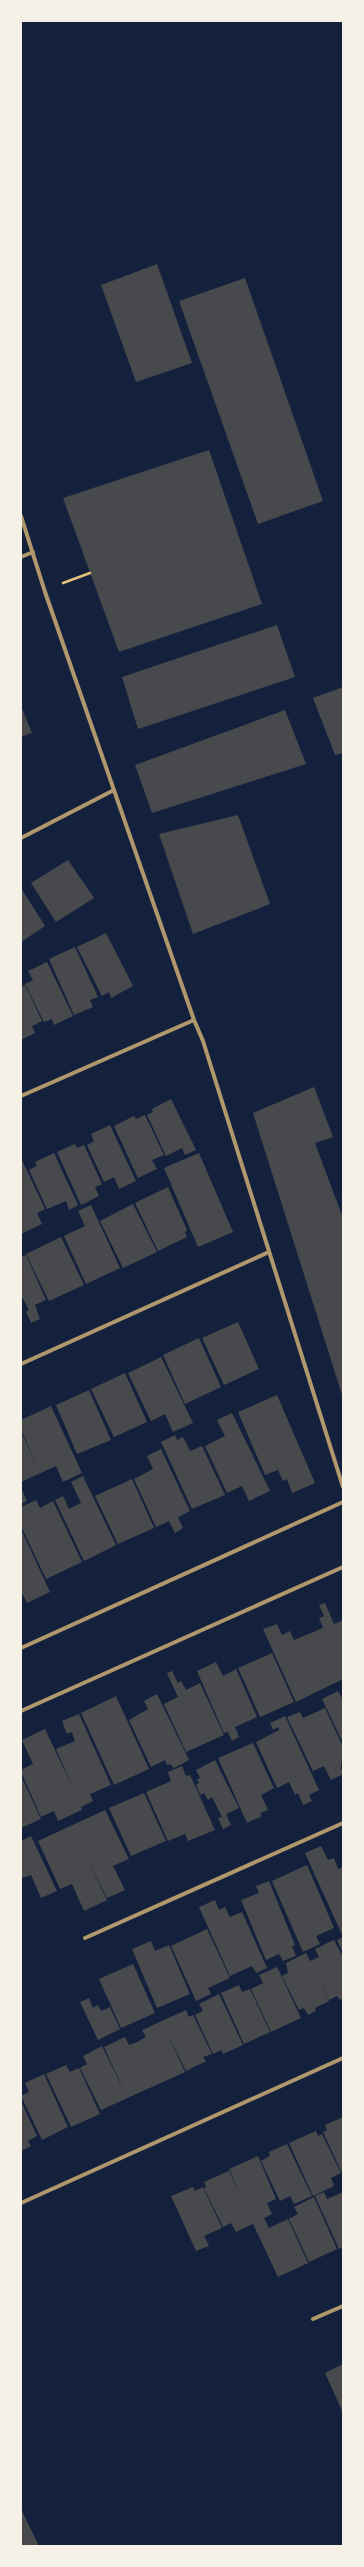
<svg xmlns="http://www.w3.org/2000/svg" width="364" height="2567" font-family="Karla,sans-serif">
  <rect width="100%" height="100%" fill="#14213d"/>
  <path fill="#48494c" d="M 157,264 L 192,363 L 136,382 L 101,285 Z
    M 245,278 L 323,501 L 258,524 L 179,301 Z
    M 209,450 L 262,604 L 119,652 L 63,498 Z
    M 277,625 L 295,677 L 138,729 L 122,677 Z
    M 343,687 L 343,753 L 335,755 L 313,698 Z
    M 21,706 L 32,733 L 21,737 Z
    M 285,710 L 306,764 L 152,813 L 135,765 Z
    M 238,815 L 270,904 L 193,934 L 159,834 Z
    M 68,860 L 94,898 L 56,922 L 31,883 Z
    M 21,888 L 45,926 L 21,942 Z
    M 106,933 L 133,986 L 111,998 L 109,992 L 102,996 L 77,947 Z
    M 75,947 L 98,997 L 90,1000 L 93,1007 L 74,1015 L 49,959 Z
    M 47,962 L 73,1016 L 54,1025 L 52,1019 L 44,1022 L 25,984 L 33,980 L 28,971 Z
    M 25,985 L 42,1021 L 32,1026 L 35,1033 L 21,1040 L 21,987 Z
    M 314,1087 L 333,1137 L 315,1143 L 343,1218 L 343,1398 L 253,1113 Z
    M 171,1099 L 196,1150 L 185,1155 L 182,1148 L 166,1156 L 147,1115 L 153,1112 L 152,1109 Z
    M 145,1115 L 164,1155 L 152,1160 L 157,1169 L 138,1178 L 114,1126 L 134,1116 L 136,1119 Z
    M 110,1125 L 136,1181 L 119,1189 L 114,1177 L 104,1182 L 87,1145 L 94,1141 L 91,1134 Z
    M 75,1144 L 77,1148 L 84,1145 L 102,1184 L 95,1187 L 99,1196 L 81,1205 L 57,1152 Z
    M 54,1153 L 78,1205 L 69,1210 L 66,1201 L 47,1209 L 29,1170 L 37,1166 L 35,1162 Z
    M 199,1153 L 233,1232 L 198,1247 L 164,1168 Z
    M 21,1158 L 45,1209 L 37,1213 L 42,1224 L 21,1234 Z
    M 168,1187 L 187,1230 L 185,1232 L 187,1237 L 158,1251 L 135,1203 Z
    M 133,1204 L 157,1252 L 123,1268 L 100,1221 Z
    M 91,1205 L 120,1268 L 86,1284 L 64,1236 L 85,1226 L 78,1211 Z
    M 61,1237 L 84,1285 L 49,1301 L 26,1254 Z
    M 26,1255 L 46,1300 L 35,1305 L 40,1319 L 31,1323 L 26,1312 L 29,1310 L 21,1295 L 21,1257 Z
    M 238,1322 L 259,1369 L 224,1385 L 202,1338 Z
    M 199,1338 L 221,1387 L 185,1404 L 163,1355 Z
    M 161,1357 L 193,1423 L 173,1432 L 165,1414 L 151,1421 L 128,1373 Z
    M 125,1373 L 147,1422 L 114,1437 L 91,1389 Z
    M 89,1390 L 111,1440 L 77,1454 L 56,1405 Z
    M 277,1395 L 315,1483 L 292,1493 L 287,1479 L 283,1481 L 278,1470 L 265,1475 L 238,1412 Z
    M 51,1406 L 82,1473 L 63,1482 L 56,1466 L 21,1482 L 21,1432 L 39,1469 L 21,1430 L 21,1420 Z
    M 232,1413 L 270,1491 L 249,1501 L 242,1486 L 227,1493 L 205,1446 L 225,1436 L 217,1420 Z
    M 175,1435 L 177,1440 L 183,1437 L 190,1451 L 202,1446 L 225,1495 L 192,1509 L 161,1442 Z
    M 161,1449 L 190,1511 L 178,1517 L 183,1528 L 175,1533 L 169,1521 L 156,1527 L 134,1479 L 153,1469 L 147,1456 Z
    M 83,1476 L 116,1545 L 84,1561 L 55,1500 L 63,1496 L 69,1509 L 81,1503 L 71,1482 Z
    M 132,1479 L 154,1528 L 118,1544 L 95,1496 Z
    M 21,1488 L 27,1501 L 21,1504 Z
    M 36,1500 L 40,1508 L 53,1501 L 82,1562 L 46,1579 L 21,1526 L 21,1507 Z
    M 21,1529 L 50,1592 L 27,1603 L 21,1591 Z
    M 325,1603 L 334,1624 L 343,1620 L 343,1679 L 296,1702 L 263,1629 L 277,1624 L 282,1635 L 290,1631 L 294,1640 L 323,1628 L 319,1618 L 324,1616 L 319,1605 Z
    M 272,1653 L 294,1702 L 260,1717 L 238,1668 Z
    M 216,1662 L 223,1676 L 236,1669 L 257,1717 L 235,1727 L 239,1737 L 232,1741 L 228,1732 L 224,1733 L 197,1671 Z
    M 172,1671 L 178,1683 L 181,1681 L 186,1690 L 200,1683 L 224,1735 L 186,1752 L 164,1704 L 178,1697 L 167,1673 Z
    M 338,1691 L 343,1700 L 343,1743 L 322,1699 Z
    M 157,1694 L 189,1760 L 174,1768 L 170,1764 L 167,1765 L 165,1760 L 151,1767 L 129,1720 L 148,1709 L 144,1701 Z
    M 116,1696 L 149,1769 L 114,1785 L 81,1713 Z
    M 325,1708 L 343,1747 L 341,1768 L 343,1774 L 331,1780 L 324,1766 L 313,1771 L 287,1717 L 300,1712 L 303,1718 Z
    M 79,1714 L 111,1785 L 90,1794 L 93,1801 L 81,1807 L 82,1810 L 58,1821 L 54,1811 L 41,1817 L 21,1772 L 21,1770 L 33,1764 L 22,1740 L 45,1729 L 74,1790 L 56,1749 L 75,1741 L 72,1732 L 67,1734 L 62,1721 Z
    M 285,1716 L 319,1790 L 309,1795 L 312,1801 L 303,1805 L 298,1793 L 295,1795 L 289,1782 L 277,1788 L 256,1742 L 279,1730 L 278,1727 L 273,1730 L 270,1723 Z
    M 253,1743 L 274,1788 L 261,1795 L 268,1810 L 260,1813 L 262,1816 L 247,1823 L 218,1758 Z
    M 215,1760 L 239,1808 L 226,1814 L 231,1825 L 223,1829 L 218,1818 L 222,1817 L 212,1797 L 208,1800 L 204,1793 L 200,1795 L 196,1785 L 199,1783 L 197,1779 L 200,1778 L 196,1770 Z
    M 182,1766 L 186,1776 L 190,1775 L 215,1830 L 188,1841 L 185,1834 L 168,1841 L 146,1792 L 171,1781 L 168,1772 Z
    M 21,1776 L 41,1819 L 21,1828 Z
    M 144,1793 L 166,1841 L 131,1856 L 109,1808 Z
    M 105,1810 L 129,1859 L 113,1866 L 125,1890 L 107,1898 L 87,1859 L 107,1900 L 84,1911 L 72,1884 L 60,1889 L 38,1841 Z
    M 31,1836 L 57,1891 L 41,1898 L 31,1875 L 23,1878 L 21,1873 L 21,1841 Z
    M 321,1846 L 328,1860 L 334,1858 L 338,1869 L 343,1867 L 343,1953 L 337,1940 L 343,1937 L 305,1853 Z
    M 307,1865 L 334,1928 L 316,1936 L 320,1944 L 303,1952 L 272,1881 Z
    M 269,1881 L 295,1945 L 292,1946 L 296,1956 L 283,1961 L 279,1954 L 266,1960 L 241,1900 L 259,1893 L 256,1886 Z
    M 215,1900 L 219,1910 L 225,1907 L 230,1917 L 242,1912 L 267,1968 L 256,1973 L 252,1966 L 230,1976 L 199,1907 Z
    M 207,1929 L 230,1978 L 208,1988 L 211,1994 L 196,2001 L 171,1946 Z
    M 334,1940 L 343,1957 L 343,1998 L 340,2000 L 337,1996 L 329,2000 L 317,1975 L 329,2001 L 315,2008 L 316,2011 L 308,2015 L 304,2008 L 299,2010 L 282,1976 L 288,1973 L 286,1963 L 306,1953 L 310,1961 L 319,1957 L 315,1949 Z
    M 151,1941 L 155,1951 L 169,1945 L 190,1994 L 157,2008 L 132,1949 Z
    M 133,1964 L 155,2013 L 121,2028 L 99,1979 Z
    M 277,1967 L 301,2018 L 271,2032 L 251,1989 L 263,1983 L 259,1975 Z
    M 239,1985 L 242,1992 L 250,1989 L 270,2032 L 244,2044 L 221,1993 Z
    M 219,1994 L 243,2045 L 223,2054 L 221,2050 L 213,2054 L 195,2015 L 203,2011 L 199,2004 Z
    M 89,1998 L 93,2008 L 98,2005 L 101,2011 L 110,2007 L 120,2029 L 98,2040 L 80,2002 Z
    M 186,2010 L 189,2017 L 193,2015 L 212,2054 L 203,2057 L 206,2061 L 186,2071 L 168,2035 L 185,2072 L 101,2110 L 80,2068 L 87,2064 L 83,2056 L 102,2046 L 126,2095 L 104,2047 L 125,2037 L 129,2045 L 137,2042 L 146,2037 L 142,2030 Z
    M 66,2065 L 70,2072 L 79,2068 L 100,2114 L 71,2127 L 46,2074 Z
    M 44,2074 L 68,2127 L 42,2140 L 21,2096 L 29,2092 L 25,2083 Z
    M 21,2101 L 37,2136 L 28,2141 L 31,2146 L 21,2151 Z
    M 343,2117 L 343,2170 L 341,2171 L 323,2132 L 327,2130 L 325,2125 Z
    M 316,2131 L 318,2136 L 322,2134 L 341,2173 L 331,2178 L 334,2186 L 313,2196 L 289,2143 Z
    M 287,2144 L 312,2196 L 294,2204 L 290,2196 L 280,2201 L 261,2161 L 270,2156 L 269,2152 Z
    M 258,2156 L 276,2199 L 267,2203 L 272,2214 L 264,2218 L 269,2228 L 288,2219 L 308,2263 L 278,2277 L 253,2224 L 236,2232 L 231,2223 L 223,2227 L 204,2188 L 206,2187 L 204,2182 L 229,2171 L 242,2200 L 229,2169 Z
    M 193,2187 L 195,2191 L 203,2187 L 222,2228 L 204,2236 L 209,2246 L 196,2251 L 171,2196 Z
    M 324,2192 L 327,2199 L 343,2192 L 343,2247 L 339,2249 L 315,2196 Z
    M 314,2197 L 337,2249 L 309,2262 L 289,2219 L 298,2214 L 294,2207 Z
    M 343,2364 L 343,2413 L 325,2373 Z
    M 22,2511 L 39,2546 L 21,2546 Z"/>
  <g fill="none" stroke-linecap="round" stroke-linejoin="round">
    <path stroke="#e5c07b" stroke-width="2.5" d="M 63,583 L 90,573"/>
    <path stroke="#b1986c" stroke-width="4" d="M 21,516 L 45,592 L 194,1020 L 203,1041 L 343,1487
      M 21,557 L 33,552
      M 21,838 L 114,790
      M 21,1096 L 194,1020
      M 21,1364 L 269,1252
      M 21,1648 L 343,1502
      M 21,1711 L 343,1567
      M 85,1938 L 343,1823
      M 21,2203 L 343,2058
      M 313,2319 L 343,2306"/>
  </g>
  <rect width="364" height="2567" fill="none" stroke="#f6f1e7" stroke-width="44"/>
</svg>
